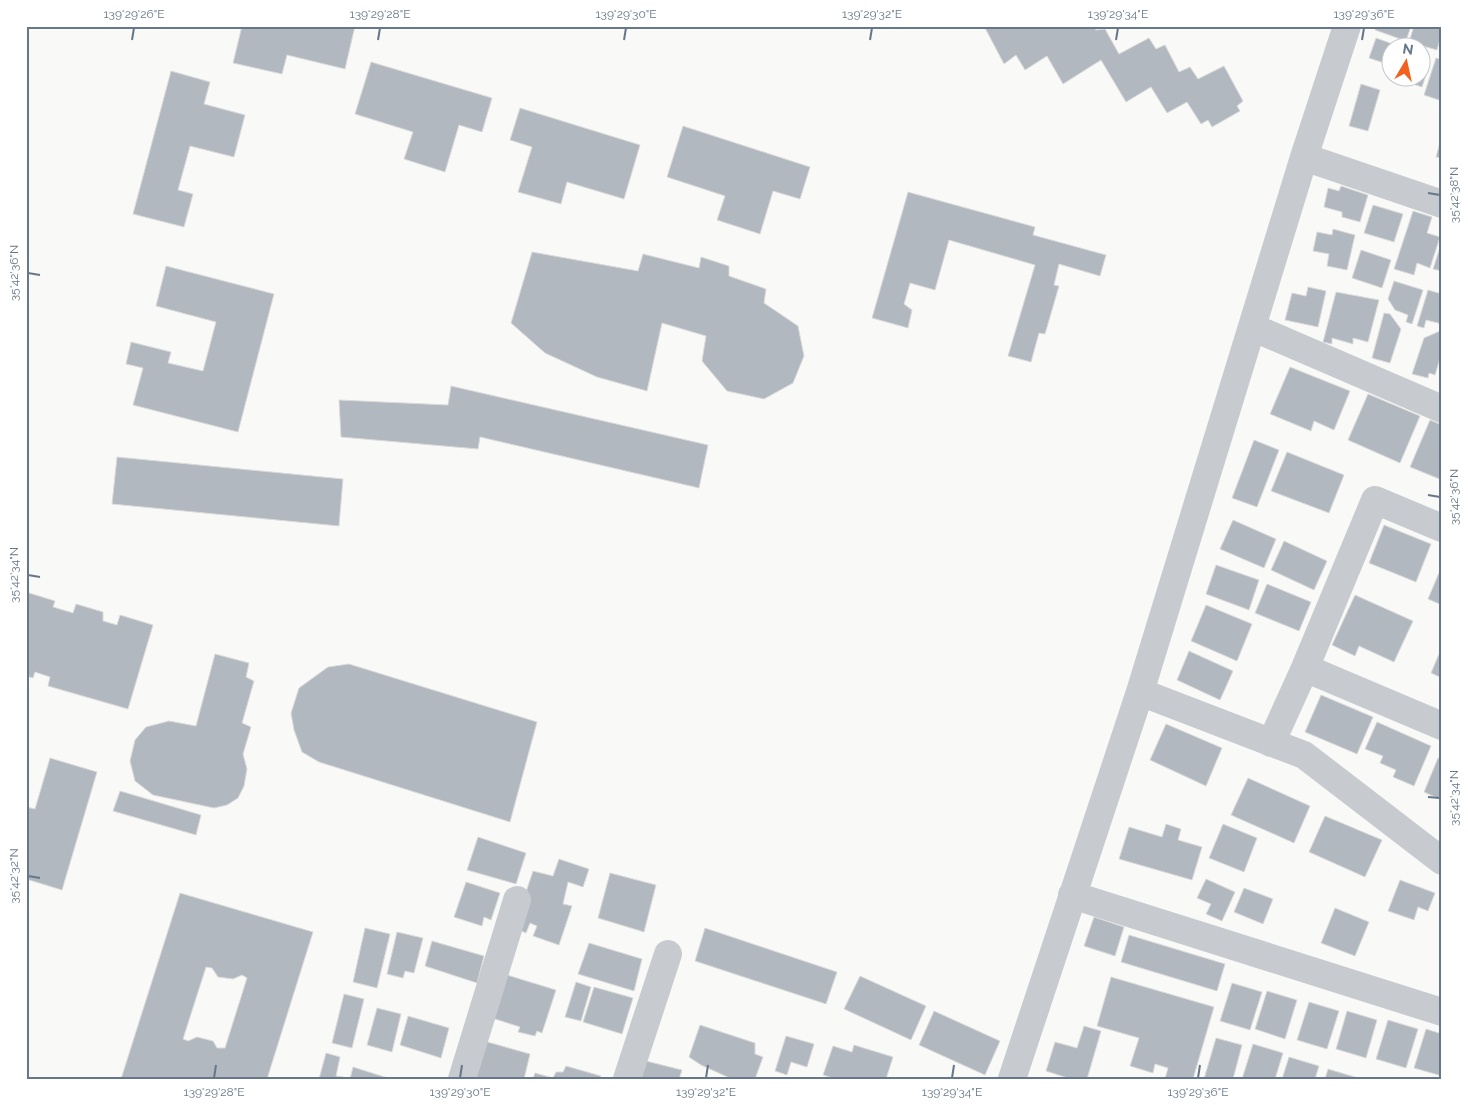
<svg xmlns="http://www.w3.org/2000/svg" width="1468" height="1105" font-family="Raleway,sans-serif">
  <rect width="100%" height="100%" fill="#f9faf7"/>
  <path fill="#b1b8bf" stroke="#dbdbd9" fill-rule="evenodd" d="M 242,26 L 355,26 L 345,69 L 287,55 L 282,74 L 233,63 Z
    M 984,26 L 1094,26 L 1096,30 L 1105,29 L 1119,54 L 1149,38 L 1156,49 L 1165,45 L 1179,72 L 1190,67 L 1198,79 L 1224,66 L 1243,101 L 1237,106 L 1240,111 L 1212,127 L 1208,120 L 1201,124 L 1187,102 L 1167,113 L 1151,87 L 1126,102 L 1101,60 L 1063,84 L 1047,56 L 1025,70 L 1016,55 L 1004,64 Z
    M 1376,26 L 1411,26 L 1406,41 L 1375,30 Z
    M 1414,26 L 1442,26 L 1442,33 L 1437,50 L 1409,42 Z
    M 1376,38 L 1404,48 L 1390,48 L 1390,65 L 1369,58 Z
    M 1420,53 L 1428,55 L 1425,65 L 1429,66 L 1422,87 L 1395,78 L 1420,78 Z
    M 1436,58 L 1442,60 L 1442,101 L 1424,95 Z
    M 371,62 L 492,98 L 482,132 L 459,125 L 445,172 L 404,159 L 413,132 L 355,114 Z
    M 171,71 L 210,82 L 204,104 L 245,115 L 234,157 L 190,146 L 178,190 L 193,194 L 184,227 L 133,214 Z
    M 1361,84 L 1380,90 L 1368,131 L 1349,126 Z
    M 520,108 L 640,145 L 624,199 L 567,182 L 561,204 L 518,192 L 532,147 L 510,140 Z
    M 683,126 L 810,167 L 800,199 L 773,191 L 760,234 L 717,220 L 725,196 L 667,177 Z
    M 1442,135 L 1442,158 L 1436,157 Z
    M 1341,186 L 1368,195 L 1360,222 L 1342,217 L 1342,212 L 1324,207 L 1328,188 L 1339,191 Z
    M 908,192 L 1035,227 L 1033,235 L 1106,255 L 1100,276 L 1059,264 L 1054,285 L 1059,286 L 1045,334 L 1039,333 L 1031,362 L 1008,356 L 1035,265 L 949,240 L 935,290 L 910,283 L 904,304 L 912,310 L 908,328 L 872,318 Z
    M 1373,205 L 1403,214 L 1394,242 L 1364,233 Z
    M 1413,211 L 1432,217 L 1427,233 L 1440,237 L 1430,268 L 1417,263 L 1414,275 L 1394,269 Z
    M 1333,229 L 1355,235 L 1347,270 L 1327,266 L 1329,254 L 1313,251 L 1317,232 L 1332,235 Z
    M 1442,241 L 1442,271 L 1433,269 Z
    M 1361,250 L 1391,260 L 1382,288 L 1352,278 Z
    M 532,252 L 638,271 L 643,254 L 699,268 L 701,257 L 729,266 L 729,276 L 766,289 L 764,303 L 798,326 L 804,356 L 793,383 L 764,399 L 727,391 L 702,361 L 706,336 L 662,323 L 647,391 L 597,377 L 545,353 L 511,323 Z
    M 166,266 L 274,294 L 238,432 L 133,405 L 143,368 L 126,364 L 131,342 L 171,352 L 168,363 L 203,371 L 216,322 L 156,306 Z
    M 1394,281 L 1423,290 L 1412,324 L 1406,322 L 1408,315 L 1395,310 L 1388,299 Z
    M 1308,287 L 1326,291 L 1318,327 L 1285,320 L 1292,293 L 1306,296 Z
    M 1428,290 L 1442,294 L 1442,324 L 1426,320 L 1424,328 L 1417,326 Z
    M 1336,292 L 1379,300 L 1368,342 L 1353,338 L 1353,344 L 1332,338 L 1332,344 L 1323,342 Z
    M 1384,313 L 1390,314 L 1401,329 L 1390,363 L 1372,358 Z
    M 1440,331 L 1442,332 L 1442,352 L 1435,375 L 1429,373 L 1428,378 L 1412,374 L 1424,338 Z
    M 1290,367 L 1350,391 L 1334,430 L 1314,421 L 1311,431 L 1270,414 Z
    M 451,386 L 708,445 L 699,488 L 480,437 L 478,449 L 341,437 L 339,400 L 448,405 Z
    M 1368,394 L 1420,416 L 1400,463 L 1348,440 Z
    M 1430,420 L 1442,425 L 1442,480 L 1410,467 Z
    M 1254,440 L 1279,450 L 1257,507 L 1232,498 Z
    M 1287,452 L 1344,475 L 1329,513 L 1271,491 Z
    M 117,457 L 343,479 L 339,526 L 112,504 Z
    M 1233,520 L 1276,539 L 1264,568 L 1220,549 Z
    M 1384,525 L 1431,544 L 1416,582 L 1369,563 Z
    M 1284,541 L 1327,561 L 1314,590 L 1271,570 Z
    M 1216,565 L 1259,580 L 1249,610 L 1206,594 Z
    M 1441,568 L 1442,568 L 1442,605 L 1428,599 Z
    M 1267,584 L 1311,602 L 1299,631 L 1255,613 Z
    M 26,592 L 55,601 L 53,607 L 73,613 L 76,604 L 103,612 L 103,621 L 117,625 L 120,615 L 153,625 L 128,709 L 48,686 L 50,677 L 35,672 L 33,678 L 26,676 Z
    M 1355,595 L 1413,621 L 1394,662 L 1359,646 L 1355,656 L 1332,645 Z
    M 1206,605 L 1252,624 L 1237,661 L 1191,641 Z
    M 1442,647 L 1442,678 L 1431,673 Z
    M 1189,651 L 1233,671 L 1220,700 L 1177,680 Z
    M 215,654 L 249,663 L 246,677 L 254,681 L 242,723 L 251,727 L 243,754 L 247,769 L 244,786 L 238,798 L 227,805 L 214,808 L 153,795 L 135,781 L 130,761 L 135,740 L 146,727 L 169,721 L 196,726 Z
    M 349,664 L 537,722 L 510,822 L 319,762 L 302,752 L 294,730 L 291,713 L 299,688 L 328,667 Z
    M 1321,695 L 1373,717 L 1357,754 L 1305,732 Z
    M 1377,722 L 1431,746 L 1414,786 L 1393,777 L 1396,770 L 1380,763 L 1383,756 L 1365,749 Z
    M 1166,724 L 1222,748 L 1206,786 L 1150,760 Z
    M 50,758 L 97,772 L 62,890 L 26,879 L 26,807 L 35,809 Z
    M 1438,758 L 1442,759 L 1442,800 L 1424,792 Z
    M 1248,778 L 1310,806 L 1294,843 L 1231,815 Z
    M 120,791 L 201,815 L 196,835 L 113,811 Z
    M 1325,816 L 1382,840 L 1365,877 L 1309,852 Z
    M 1166,824 L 1181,829 L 1178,840 L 1202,847 L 1192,880 L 1119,859 L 1129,827 L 1162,837 Z
    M 1223,824 L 1257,838 L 1244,872 L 1209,858 Z
    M 478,837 L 526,853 L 516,884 L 467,870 Z
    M 559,859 L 589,869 L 583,887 L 568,882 L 563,904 L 572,906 L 559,945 L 533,936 L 537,926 L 530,923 L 526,933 L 514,928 L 533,871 L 553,876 Z
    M 610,873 L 656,885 L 644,932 L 598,918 Z
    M 1206,879 L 1235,892 L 1222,921 L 1206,914 L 1211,904 L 1197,898 Z
    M 1400,880 L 1435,893 L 1428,911 L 1418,907 L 1414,920 L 1388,911 Z
    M 466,882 L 500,893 L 491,920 L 484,917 L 482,926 L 454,917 Z
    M 1244,888 L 1273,899 L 1263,924 L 1234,912 Z
    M 180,893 L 313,932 L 267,1079 L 121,1079 ZM 206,967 L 212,968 L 218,977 L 233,979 L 242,975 L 247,978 L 225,1048 L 217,1048 L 213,1041 L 197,1037 L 188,1041 L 183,1039 Z
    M 1335,908 L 1369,922 L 1355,956 L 1321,943 Z
    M 1094,917 L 1124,927 L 1115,956 L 1084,946 Z
    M 365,928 L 390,934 L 377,988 L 353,982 Z
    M 705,928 L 837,972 L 826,1004 L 695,961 Z
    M 397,932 L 423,938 L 414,973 L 405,971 L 403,978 L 387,974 Z
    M 1129,935 L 1225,964 L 1217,991 L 1121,962 Z
    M 432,941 L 484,956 L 477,983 L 425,966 Z
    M 589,943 L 642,959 L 634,991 L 578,974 Z
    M 507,975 L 556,990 L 542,1033 L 537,1031 L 535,1036 L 518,1032 L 520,1027 L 492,1018 Z
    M 860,976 L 926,1006 L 911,1040 L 844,1009 Z
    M 1111,977 L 1214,1007 L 1193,1079 L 1165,1079 L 1168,1068 L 1155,1064 L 1153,1073 L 1130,1066 L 1139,1038 L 1097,1026 Z
    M 576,982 L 591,987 L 581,1021 L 565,1017 Z
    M 1232,983 L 1262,992 L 1250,1030 L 1220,1021 Z
    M 594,987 L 633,998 L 622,1034 L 583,1022 Z
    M 1267,991 L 1297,1000 L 1285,1039 L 1255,1029 Z
    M 344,994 L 364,999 L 352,1048 L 332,1043 Z
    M 1309,1002 L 1339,1011 L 1327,1049 L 1297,1040 Z
    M 377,1008 L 401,1014 L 392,1052 L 367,1045 Z
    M 934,1011 L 1000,1041 L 985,1075 L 919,1045 Z
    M 1347,1011 L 1377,1020 L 1366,1058 L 1336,1049 Z
    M 408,1016 L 449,1028 L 441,1058 L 400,1045 Z
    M 1388,1020 L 1418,1029 L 1406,1068 L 1376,1059 Z
    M 700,1025 L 755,1043 L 755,1054 L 763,1057 L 755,1079 L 732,1079 L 701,1065 L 689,1057 Z
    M 1084,1026 L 1101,1031 L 1087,1079 L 1071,1079 L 1046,1071 L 1055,1042 L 1077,1048 Z
    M 1426,1029 L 1442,1034 L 1442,1076 L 1414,1068 Z
    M 786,1036 L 814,1044 L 807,1067 L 791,1062 L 787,1075 L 775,1071 Z
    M 1216,1038 L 1242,1045 L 1233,1079 L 1204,1079 Z
    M 484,1041 L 530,1054 L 524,1079 L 473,1079 Z
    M 1253,1044 L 1283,1053 L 1275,1079 L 1242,1079 Z
    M 854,1045 L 893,1057 L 886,1079 L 836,1079 L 823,1075 L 833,1046 L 852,1052 Z
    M 326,1053 L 340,1057 L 336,1076 L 343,1077 L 343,1079 L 319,1079 Z
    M 1289,1057 L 1319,1066 L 1315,1079 L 1282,1079 Z
    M 646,1061 L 682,1070 L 679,1079 L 641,1079 Z
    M 566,1066 L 601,1076 L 600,1079 L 533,1079 L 535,1073 L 553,1078 L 556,1072 L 563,1072 Z
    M 353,1067 L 391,1079 L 350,1079 Z
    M 1328,1069 L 1358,1078 L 1358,1079 L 1325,1079 Z"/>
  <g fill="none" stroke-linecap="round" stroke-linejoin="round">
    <path stroke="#c7cacf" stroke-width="28" d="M 1304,157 L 1442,204
      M 1252,327 L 1442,409
      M 1305,668 L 1442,726
      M 1140,692 L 1304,755 L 1442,861
      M 1271,743 L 1305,668 L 1375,500 L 1442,528
      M 1072,895 L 1442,1012
      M 462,1079 L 517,900
      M 627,1079 L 668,954
      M 1012,1079 L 1140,692 L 1304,157 L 1347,26"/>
  </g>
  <path fill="none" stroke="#66778a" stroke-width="2" d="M 132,40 L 134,28M 378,40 L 380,28M 624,40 L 626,28M 870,40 L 872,28M 1116,40 L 1118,28M 1362,40 L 1364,28M 1428,193 L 1440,195M 28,273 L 40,275M 1428,495 L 1440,497M 28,575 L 40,577M 1428,797 L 1440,798M 28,876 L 40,878M 214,1078 L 216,1065M 460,1078 L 462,1065M 706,1078 L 708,1065M 952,1078 L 954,1065M 1198,1078 L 1200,1065"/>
  <rect width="1468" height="1105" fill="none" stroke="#ffffff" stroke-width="55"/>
  <g transform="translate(1406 62) rotate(9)"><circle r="24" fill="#ffffff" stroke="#c2c9d0"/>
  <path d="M0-4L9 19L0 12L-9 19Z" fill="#f1621f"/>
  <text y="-8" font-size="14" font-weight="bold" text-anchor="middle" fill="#66778a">N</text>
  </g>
  <rect x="28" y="28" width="1412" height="1050" fill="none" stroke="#66778a" stroke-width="2"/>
  <g font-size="12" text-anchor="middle" fill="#66778a">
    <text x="134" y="18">139°29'26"E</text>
    <text x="380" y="18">139°29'28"E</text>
    <text x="626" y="18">139°29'30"E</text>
    <text x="872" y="18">139°29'32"E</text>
    <text x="1118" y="18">139°29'34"E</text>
    <text x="1364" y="18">139°29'36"E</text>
    <text transform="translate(1454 195) rotate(-90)" y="4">35°42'38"N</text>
    <text transform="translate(14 273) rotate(-90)" y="4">35°42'36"N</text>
    <text transform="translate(1454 497) rotate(-90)" y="4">35°42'36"N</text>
    <text transform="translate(14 575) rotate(-90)" y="4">35°42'34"N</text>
    <text transform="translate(1454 798) rotate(-90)" y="4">35°42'34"N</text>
    <text transform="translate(14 876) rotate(-90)" y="4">35°42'32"N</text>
    <text x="214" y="1096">139°29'28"E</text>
    <text x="460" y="1096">139°29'30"E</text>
    <text x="706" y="1096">139°29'32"E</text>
    <text x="952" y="1096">139°29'34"E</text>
    <text x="1198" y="1096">139°29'36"E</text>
  </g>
</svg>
